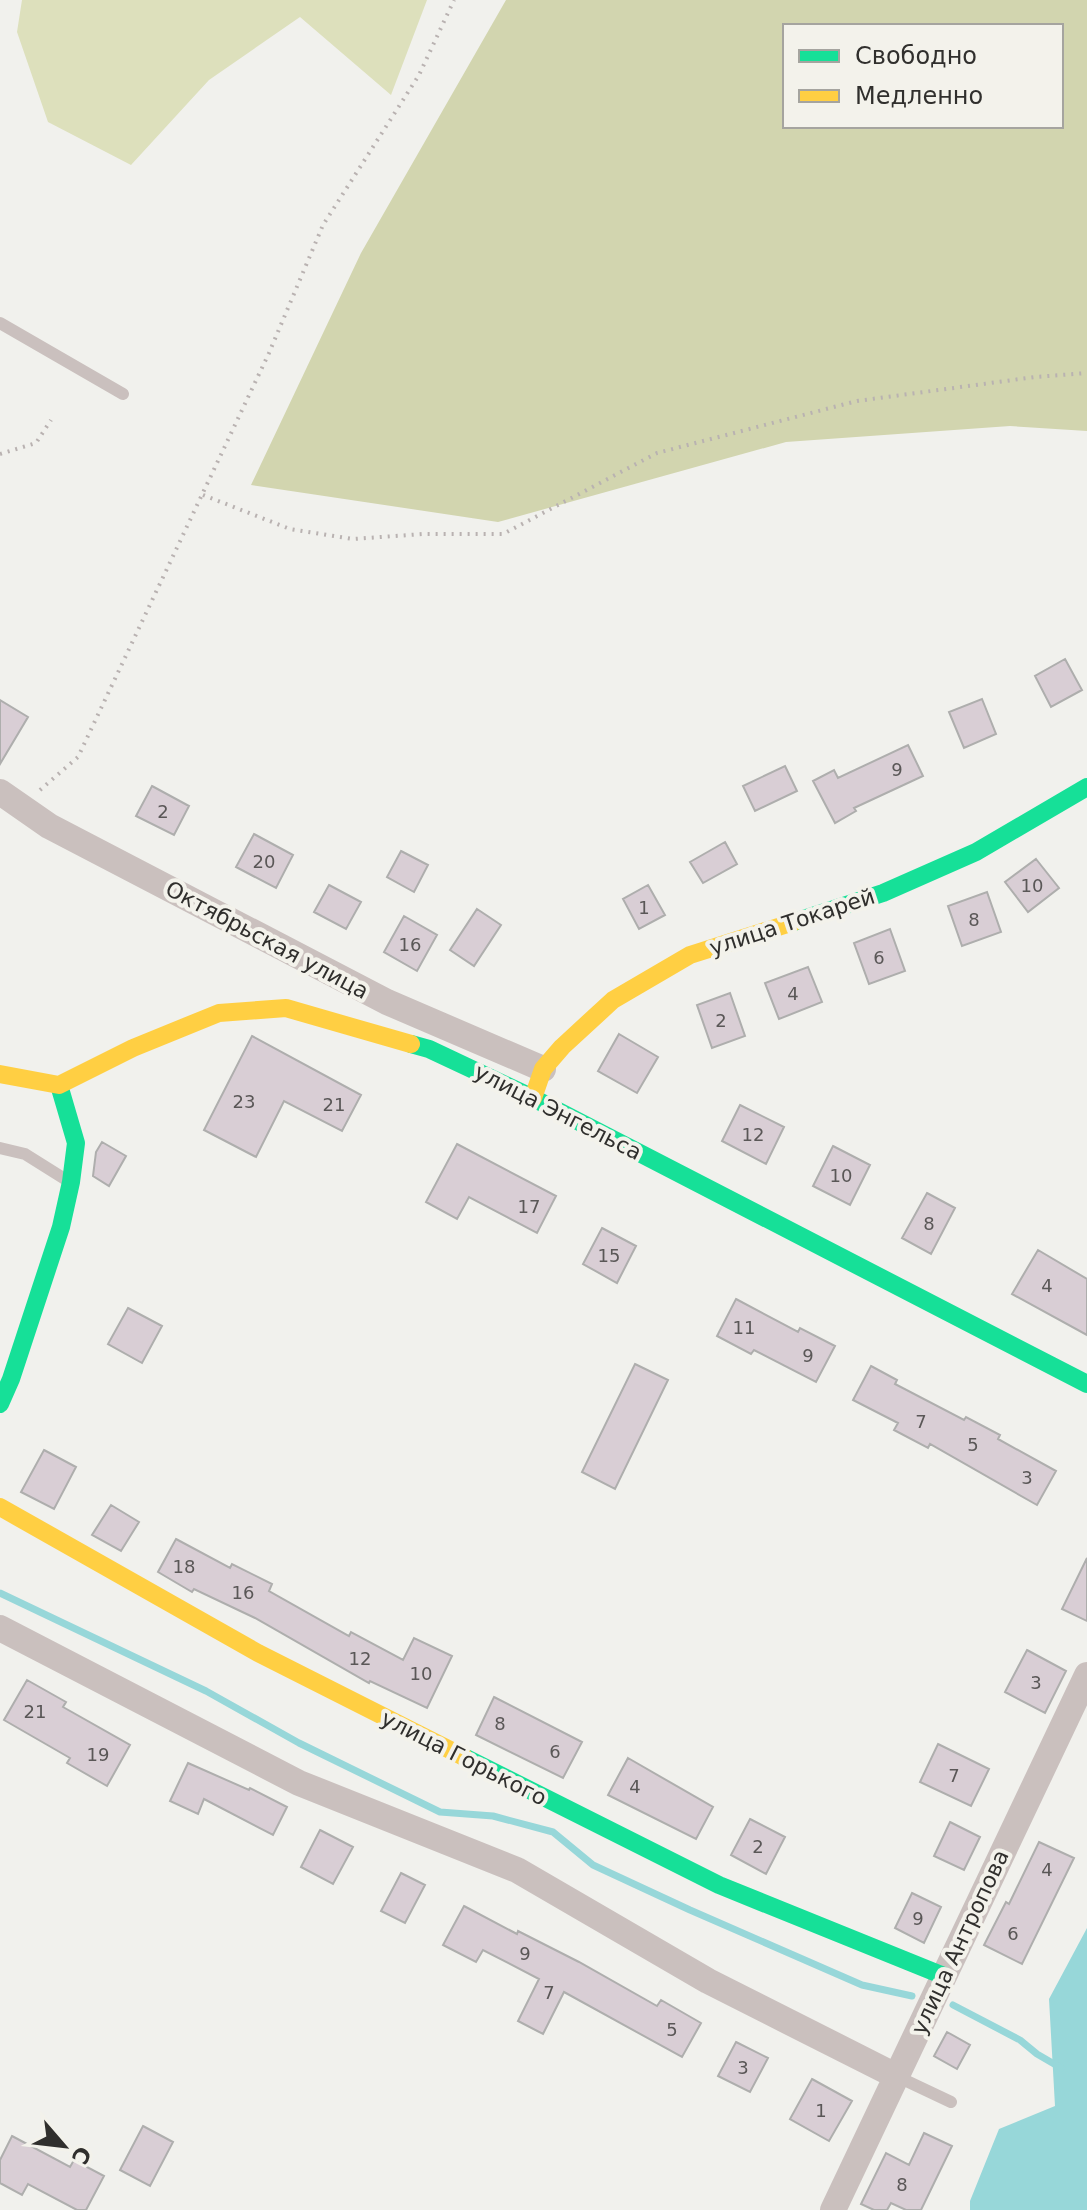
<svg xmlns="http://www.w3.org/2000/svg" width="1087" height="2210" font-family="'DejaVu Sans',sans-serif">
  <rect width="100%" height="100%" fill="#f1f1ed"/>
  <path fill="#dde0bc" d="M 22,0 L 427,0 L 391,95 L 300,17 L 209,80 L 131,165 L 48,122 L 17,32 Z"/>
  <path fill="#d2d5af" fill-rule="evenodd" d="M 506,0 L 1087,0 L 1087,431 L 1010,426 L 786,442 L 498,522 L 251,485 L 361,253 ZM 785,26 L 1061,26 L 1061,126 L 785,126 Z"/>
  <path fill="#97d7d9" d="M 1087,1928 L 1087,2210 L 970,2210 L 970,2201 L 999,2129 L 1055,2106 L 1049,1999 Z"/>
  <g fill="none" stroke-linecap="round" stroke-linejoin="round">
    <path stroke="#97d7d9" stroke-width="7" d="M 0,1593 L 206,1691 L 299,1743 L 440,1812 L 493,1816 L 553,1832 L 593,1865 L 690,1910 L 862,1985 L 912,1996
      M 953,2005 L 1020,2040 L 1037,2054 L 1061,2068"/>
  </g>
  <path fill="#d9ced5" stroke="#aeaead" stroke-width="2" d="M 1065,659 L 1082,690 L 1051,707 L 1035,676 Z
    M 982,699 L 996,734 L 964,748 L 949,712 Z
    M 0,700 L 28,717 L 0,764 Z
    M 908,745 L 923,776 L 854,808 L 856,811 L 835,823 L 813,781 L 834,770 L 838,778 Z
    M 785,766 L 797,791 L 755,811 L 743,786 Z
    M 152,786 L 189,806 L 174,835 L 136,816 Z
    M 254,834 L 293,855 L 276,888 L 236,867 Z
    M 725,842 L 737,864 L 703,883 L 690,862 Z
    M 401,851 L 428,865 L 414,892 L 387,877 Z
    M 1036,859 L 1059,888 L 1028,912 L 1005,882 Z
    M 329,885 L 361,902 L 346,929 L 314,912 Z
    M 648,885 L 665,915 L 639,929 L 623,899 Z
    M 987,892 L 1001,932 L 962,946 L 948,906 Z
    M 477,909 L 501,925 L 474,966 L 450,950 Z
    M 404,916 L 437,935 L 417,971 L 384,952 Z
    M 890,929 L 905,971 L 869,984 L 854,943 Z
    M 808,967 L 822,1002 L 779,1019 L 765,983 Z
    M 730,993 L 745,1036 L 712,1048 L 697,1005 Z
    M 619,1034 L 658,1057 L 637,1093 L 598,1071 Z
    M 252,1036 L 361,1095 L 342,1131 L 284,1101 L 256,1157 L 204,1130 Z
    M 740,1105 L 784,1127 L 766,1164 L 722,1141 Z
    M 102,1142 L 126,1156 L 109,1186 L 93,1176 L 96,1152 Z
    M 457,1144 L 556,1196 L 537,1233 L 469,1197 L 457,1219 L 426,1202 Z
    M 833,1146 L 870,1165 L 850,1205 L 813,1186 Z
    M 927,1193 L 955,1208 L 931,1254 L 902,1238 Z
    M 602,1228 L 636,1246 L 617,1283 L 583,1264 Z
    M 1038,1250 L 1087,1279 L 1087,1335 L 1012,1294 Z
    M 736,1299 L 798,1332 L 800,1328 L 835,1346 L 816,1382 L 754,1350 L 751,1354 L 717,1336 Z
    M 128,1308 L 162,1326 L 142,1363 L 108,1344 Z
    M 635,1364 L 668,1380 L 615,1489 L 582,1472 Z
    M 871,1366 L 897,1380 L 895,1384 L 964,1420 L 966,1417 L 1000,1435 L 998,1439 L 1056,1471 L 1037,1505 L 930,1444 L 928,1448 L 894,1430 L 898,1423 L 853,1400 Z
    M 44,1450 L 76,1467 L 54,1509 L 21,1492 Z
    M 111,1505 L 139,1522 L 121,1551 L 92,1535 Z
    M 176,1539 L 230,1568 L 232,1564 L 272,1584 L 269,1591 L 349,1636 L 351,1632 L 403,1660 L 414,1638 L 452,1656 L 427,1708 L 370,1681 L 369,1683 L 255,1618 L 194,1589 L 192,1592 L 158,1572 Z
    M 1087,1558 L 1087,1621 L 1062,1609 Z
    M 1027,1650 L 1066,1671 L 1045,1713 L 1005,1692 Z
    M 27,1680 L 66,1702 L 63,1707 L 130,1745 L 107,1786 L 67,1763 L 70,1758 L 4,1720 Z
    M 494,1697 L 582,1742 L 563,1778 L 476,1735 Z
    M 938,1744 L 989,1769 L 971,1806 L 920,1782 Z
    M 628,1758 L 713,1807 L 696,1839 L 608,1795 Z
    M 188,1763 L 249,1790 L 250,1788 L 287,1807 L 273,1835 L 204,1799 L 198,1814 L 170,1801 Z
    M 750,1819 L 785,1837 L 766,1874 L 731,1855 Z
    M 950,1822 L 980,1837 L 964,1870 L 934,1856 Z
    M 320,1830 L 353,1847 L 333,1884 L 301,1867 Z
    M 1039,1842 L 1074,1858 L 1022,1964 L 984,1945 L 1006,1902 L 1009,1904 Z
    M 401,1873 L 425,1885 L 405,1923 L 381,1911 Z
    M 912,1893 L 941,1907 L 924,1943 L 895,1928 Z
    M 464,1906 L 517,1934 L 518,1931 L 579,1962 L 657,2006 L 661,2000 L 701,2023 L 682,2057 L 564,1992 L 543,2034 L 518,2021 L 539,1979 L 483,1950 L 476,1962 L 443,1945 Z
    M 947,2032 L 970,2045 L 957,2069 L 934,2056 Z
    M 736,2042 L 768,2058 L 750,2092 L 718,2076 Z
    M 812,2079 L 852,2101 L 829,2141 L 790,2119 Z
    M 143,2126 L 173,2142 L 150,2186 L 120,2170 Z
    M 924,2133 L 952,2146 L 921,2210 L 906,2210 L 891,2203 L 887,2210 L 874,2210 L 861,2204 L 886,2153 L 909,2165 Z
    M 12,2136 L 70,2167 L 74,2160 L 104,2176 L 86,2210 L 77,2210 L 28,2184 L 22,2195 L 0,2183 L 0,2160 Z"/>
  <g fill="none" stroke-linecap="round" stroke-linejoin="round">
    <path stroke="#b9b2b1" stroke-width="4" stroke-dasharray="2 6" stroke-linecap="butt" d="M 0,454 L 36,443 L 51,420
      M 203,495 L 290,529 L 353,539 L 423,534 L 503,534 L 657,453 L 857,401 L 1035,377 L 1087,373
      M 40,790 L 78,757 L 269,353 L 323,225 L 419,75 L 454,0"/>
    <path stroke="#cac0be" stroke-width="12" d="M 0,323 L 123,394
      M 0,1148 L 25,1154 L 68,1181
      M 896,2076 L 951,2102"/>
    <path stroke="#cac0be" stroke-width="26" d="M 0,792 L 49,826 L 387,1002 L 543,1069
      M 0,1628 L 299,1783 L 517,1870 L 708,1981 L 896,2076
      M 833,2210 L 1087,1675"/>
    <path stroke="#16e098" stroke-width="18" d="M 794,922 L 883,893 L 976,852 L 1087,787
      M 411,1044 L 429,1049 L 533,1098 L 1087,1384
      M 0,1404 L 11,1379 L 61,1227 L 71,1182 L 76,1143 L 59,1085
      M 464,1757 L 719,1885 L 944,1976"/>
    <path stroke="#ffcf43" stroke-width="18" d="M 0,1074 L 59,1085 L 133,1048 L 219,1013 L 286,1008 L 411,1044
      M 533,1098 L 543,1069 L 562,1047 L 613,1000 L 690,955 L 794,922
      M 0,1507 L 258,1653 L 464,1757"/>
  </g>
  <g text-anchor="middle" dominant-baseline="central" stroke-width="8" stroke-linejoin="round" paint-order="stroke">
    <g font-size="18" fill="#5a5757">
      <text x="897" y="769">9</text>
      <text x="163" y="811">2</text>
      <text x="264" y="861">20</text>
      <text x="1032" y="885">10</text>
      <text x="644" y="907">1</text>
      <text x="974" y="919">8</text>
      <text x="410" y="944">16</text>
      <text x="879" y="957">6</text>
      <text x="793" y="993">4</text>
      <text x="721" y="1020">2</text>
      <text x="244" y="1101">23</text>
      <text x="334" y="1104">21</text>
      <text x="753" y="1134">12</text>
      <text x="841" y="1175">10</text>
      <text x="529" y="1206">17</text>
      <text x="929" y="1223">8</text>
      <text x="609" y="1255">15</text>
      <text x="1047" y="1285">4</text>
      <text x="744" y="1327">11</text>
      <text x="808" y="1355">9</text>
      <text x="921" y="1421">7</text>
      <text x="973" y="1444">5</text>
      <text x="1027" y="1477">3</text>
      <text x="184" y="1566">18</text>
      <text x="243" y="1592">16</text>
      <text x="360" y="1658">12</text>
      <text x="421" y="1673">10</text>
      <text x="1036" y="1682">3</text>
      <text x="35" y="1711">21</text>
      <text x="500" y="1723">8</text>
      <text x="555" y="1751">6</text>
      <text x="98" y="1754">19</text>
      <text x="954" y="1775">7</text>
      <text x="635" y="1786">4</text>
      <text x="758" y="1846">2</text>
      <text x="1047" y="1869">4</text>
      <text x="918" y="1918">9</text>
      <text x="1013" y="1933">6</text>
      <text x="525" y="1953">9</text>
      <text x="549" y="1992">7</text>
      <text x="672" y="2029">5</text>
      <text x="743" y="2067">3</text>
      <text x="821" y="2110">1</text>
      <text x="902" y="2184">8</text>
    </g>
    <g font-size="22" fill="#302f2d" stroke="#f3f2eb">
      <text transform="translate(792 922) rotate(-18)">улица Токарей</text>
      <text transform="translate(267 940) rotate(28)">Октябрьская улица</text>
      <text transform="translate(558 1112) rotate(27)">улица Энгельса</text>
      <text transform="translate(464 1758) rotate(27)">улица Горького</text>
      <text transform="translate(960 1942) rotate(-65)">улица Антропова</text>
    </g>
  </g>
  <rect x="783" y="24" width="280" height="104" fill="#f3f2eb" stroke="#a5a49f" stroke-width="2"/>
  <rect x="799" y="50" width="40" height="12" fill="#16e098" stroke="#a5a49f" stroke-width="2"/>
  <text x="855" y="64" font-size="24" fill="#302f2d">Свободно</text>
  <rect x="799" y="90" width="40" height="12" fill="#ffcf43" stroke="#a5a49f" stroke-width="2"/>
  <text x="855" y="104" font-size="24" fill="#302f2d">Медленно</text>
  <g transform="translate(64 2146) rotate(118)" stroke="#f3f2eb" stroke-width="6" paint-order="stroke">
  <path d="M0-6L14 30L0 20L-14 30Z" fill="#302f2d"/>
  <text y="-12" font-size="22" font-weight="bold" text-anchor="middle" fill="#302f2d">С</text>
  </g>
</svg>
